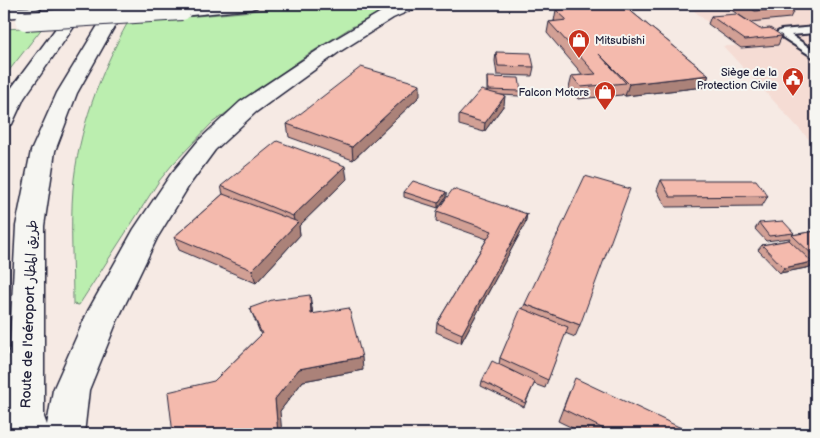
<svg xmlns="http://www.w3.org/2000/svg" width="820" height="438" font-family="'Balsamiq Sans','Playpen Sans Arabic',sans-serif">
  <rect width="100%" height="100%" fill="#f6eae4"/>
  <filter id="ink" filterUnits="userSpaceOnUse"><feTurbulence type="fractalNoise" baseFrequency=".02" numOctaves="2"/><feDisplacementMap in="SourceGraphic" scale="10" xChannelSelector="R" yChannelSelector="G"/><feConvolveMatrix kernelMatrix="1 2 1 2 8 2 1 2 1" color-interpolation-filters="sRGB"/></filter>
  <g filter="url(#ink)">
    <path fill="#f5dcd4" d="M 686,4 L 816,4 L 816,147 L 723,46 L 736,46 Z"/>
    <path fill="#bbeeaf" stroke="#6e8875" d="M 305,4 L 395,4 L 350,28 L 307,55 L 212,123 L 172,165 L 159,181 L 79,305 L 73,304 C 73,266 70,226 73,189 C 78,131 100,73 128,22 L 243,12 Z
      M 43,27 L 4,77 L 4,29 Z"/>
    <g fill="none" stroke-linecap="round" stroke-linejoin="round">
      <g stroke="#22223b" stroke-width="4">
        <path id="service" d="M 816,27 L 816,33 L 791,35 L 816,52 L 816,59 L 776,33 L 781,30 Z"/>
      </g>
      <g stroke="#22223b" stroke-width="3">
        <path id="trunk" d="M 206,4 L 259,4 L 257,7 L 251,9 L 182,16 L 176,14 L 174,11 L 176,8 Z
          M 34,7 L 40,9 L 42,12 L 40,15 L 4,18 L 4,8 Z"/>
      </g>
      <g stroke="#22223b" stroke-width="3">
        <path id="motorway" d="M 74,4 L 90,4 L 24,98 L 12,124 L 4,126 L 4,98 Z
          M 111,4 L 127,4 L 77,93 L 55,151 L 44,226 L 44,417 L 47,425 L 53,390 L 88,311 L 134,229 L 171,174 L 199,140 L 240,102 L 327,44 L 381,12 L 399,4 L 420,4 L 418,7 L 393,18 L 339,52 L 256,112 L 215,150 L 190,184 L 157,238 L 117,321 L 89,390 L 84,434 L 11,434 L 6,417 L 16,226 L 31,151 L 57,93 Z"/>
      </g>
      <use href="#service" fill="#f6f6f2" fill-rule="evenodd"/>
      <use href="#trunk" fill="#f6f6f2" fill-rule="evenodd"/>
      <use href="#motorway" fill="#f6f6f2" fill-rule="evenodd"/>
      <g stroke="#22223b" stroke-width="20" stroke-linecap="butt">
        <path id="trunk-bridge" d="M 25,21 L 182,11"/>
      </g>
      <use href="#trunk-bridge" stroke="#f6f6f2" stroke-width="18"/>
    </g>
    <path fill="#d2a095" stroke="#22223b" d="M 576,4 L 622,4 L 709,75 L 704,87 L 625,96 L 622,94 L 622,95 L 578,99 L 569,88 L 572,76 L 583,75 L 547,33 L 549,22 L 555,21 L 554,21 L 556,10 L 580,8 Z
      M 722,4 L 789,4 L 795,8 L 790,18 L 750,22 Z
      M 711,16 L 760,29 L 782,36 L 778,45 L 741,48 L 708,24 Z
      M 496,52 L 534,67 L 532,76 L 497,75 L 495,61 Z
      M 487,77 L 521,91 L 520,96 L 500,95 L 504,105 L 484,132 L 459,125 L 459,115 L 487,92 Z
      M 420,96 L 353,160 L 289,137 L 287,124 Z
      M 347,179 L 299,226 L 300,235 L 256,283 L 179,250 L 174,237 L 223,194 L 221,186 Z
      M 661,180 L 768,196 L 762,206 L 666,207 L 657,190 Z
      M 404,192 L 446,192 L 446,197 L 438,208 L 404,197 Z
      M 437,211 L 527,214 L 525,224 L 461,343 L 436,332 L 437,323 L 487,239 L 436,221 Z
      M 759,223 L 794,233 L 792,235 L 816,231 L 816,266 L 780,273 L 758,250 L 762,245 L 789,240 L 790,238 L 766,241 L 755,229 Z
      M 525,304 L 580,325 L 575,337 L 565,333 L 545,388 L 534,384 L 524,407 L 481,386 L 482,381 L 499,364 L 500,358 L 523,308 Z
      M 250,308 L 312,308 L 313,314 L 363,370 L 303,381 L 280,411 L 214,381 L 261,335 Z
      M 570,390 L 694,434 L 585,434 L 558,421 Z"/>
    <path fill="#ab8279" stroke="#22223b" d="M 709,75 L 704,87 L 625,96 L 629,84 Z
      M 420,84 L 420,96 L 353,160 L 352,147 Z
      M 505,96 L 504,105 L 484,132 L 485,123 Z
      M 345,166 L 347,179 L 299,226 L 300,235 L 256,283 L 252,270 L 295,225 L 293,216 Z
      M 446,192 L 446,197 L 438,208 L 438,203 Z
      M 527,214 L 525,224 L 461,343 L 462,334 Z
      M 816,258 L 816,266 L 780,273 L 784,268 L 812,262 Z
      M 310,295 L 312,308 L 314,327 L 311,314 Z
      M 362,357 L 363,370 L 303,381 L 280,411 L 282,434 L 278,434 L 275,399 L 299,369 Z"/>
    <path fill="#f4baad" stroke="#22223b" d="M 590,4 L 622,4 L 709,75 L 629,84 L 598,53 L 626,83 L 581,87 L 572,76 L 596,74 L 549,22 L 567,20 L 556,10 L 593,7 Z
      M 743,4 L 789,4 L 795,8 L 755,11 Z
      M 737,14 L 760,29 L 770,28 L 782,36 L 745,40 L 711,16 Z
      M 496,52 L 531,53 L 534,67 L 498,66 Z
      M 361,67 L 420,84 L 352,147 L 287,124 Z
      M 487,77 L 519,78 L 521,91 L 488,90 Z
      M 481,90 L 505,96 L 485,123 L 459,115 Z
      M 277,141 L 345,166 L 293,216 L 221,186 Z
      M 585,176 L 630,189 L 580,325 L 525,304 Z
      M 661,180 L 756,180 L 768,196 L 670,197 Z
      M 413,181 L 446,192 L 438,203 L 404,192 Z
      M 453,189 L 527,214 L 462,334 L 437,323 L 492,231 L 437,211 Z
      M 223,194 L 298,222 L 252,270 L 174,237 Z
      M 783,221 L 794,233 L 769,236 L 759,223 Z
      M 816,231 L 816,258 L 792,235 Z
      M 789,240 L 812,262 L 784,268 L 762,245 Z
      M 310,295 L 311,314 L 349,308 L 362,357 L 299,369 L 275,399 L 278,434 L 173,434 L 168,392 L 214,381 L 262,334 L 250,308 L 272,300 Z
      M 521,308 L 568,327 L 548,380 L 500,358 Z
      M 492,361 L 535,382 L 525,403 L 482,381 Z
      M 575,378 L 694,434 L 614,434 L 563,409 Z"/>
  </g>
  <defs>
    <g id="shop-pin" transform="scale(1.125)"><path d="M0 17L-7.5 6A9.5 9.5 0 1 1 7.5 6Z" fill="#c8321e" stroke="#f6f6f2"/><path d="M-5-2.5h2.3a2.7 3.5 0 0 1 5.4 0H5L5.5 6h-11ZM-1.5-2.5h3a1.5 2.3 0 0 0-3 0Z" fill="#fff"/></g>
    <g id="civic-pin" transform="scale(1.125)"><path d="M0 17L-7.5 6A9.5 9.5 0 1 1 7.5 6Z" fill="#c8321e" stroke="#f6f6f2"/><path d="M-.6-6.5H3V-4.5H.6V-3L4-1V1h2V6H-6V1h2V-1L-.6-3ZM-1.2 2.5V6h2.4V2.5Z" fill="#fff"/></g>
  </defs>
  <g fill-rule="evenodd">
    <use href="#shop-pin" x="579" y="40"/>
    <use href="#civic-pin" x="793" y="78"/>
    <use href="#shop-pin" x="605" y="92"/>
  </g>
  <g text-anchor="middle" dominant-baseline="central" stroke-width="4" stroke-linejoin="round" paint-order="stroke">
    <g font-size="11" fill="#22223b" stroke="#f6f6f2" text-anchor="end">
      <text x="595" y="40" text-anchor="start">Mitsubishi</text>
      <text x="777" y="72">Siège de la<tspan x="777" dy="13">Protection Civile</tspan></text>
      <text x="589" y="92">Falcon Motors</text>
    </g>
    <g font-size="14" fill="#22223b" stroke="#f6f6f2">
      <text transform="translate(29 314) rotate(-88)">Route de l'aéroport طريق المطار</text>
    </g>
  </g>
  <rect width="820" height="438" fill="none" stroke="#f6f6f2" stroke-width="20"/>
  <rect x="10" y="10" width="800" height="418" fill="none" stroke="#22223b" stroke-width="2" filter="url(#ink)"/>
</svg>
